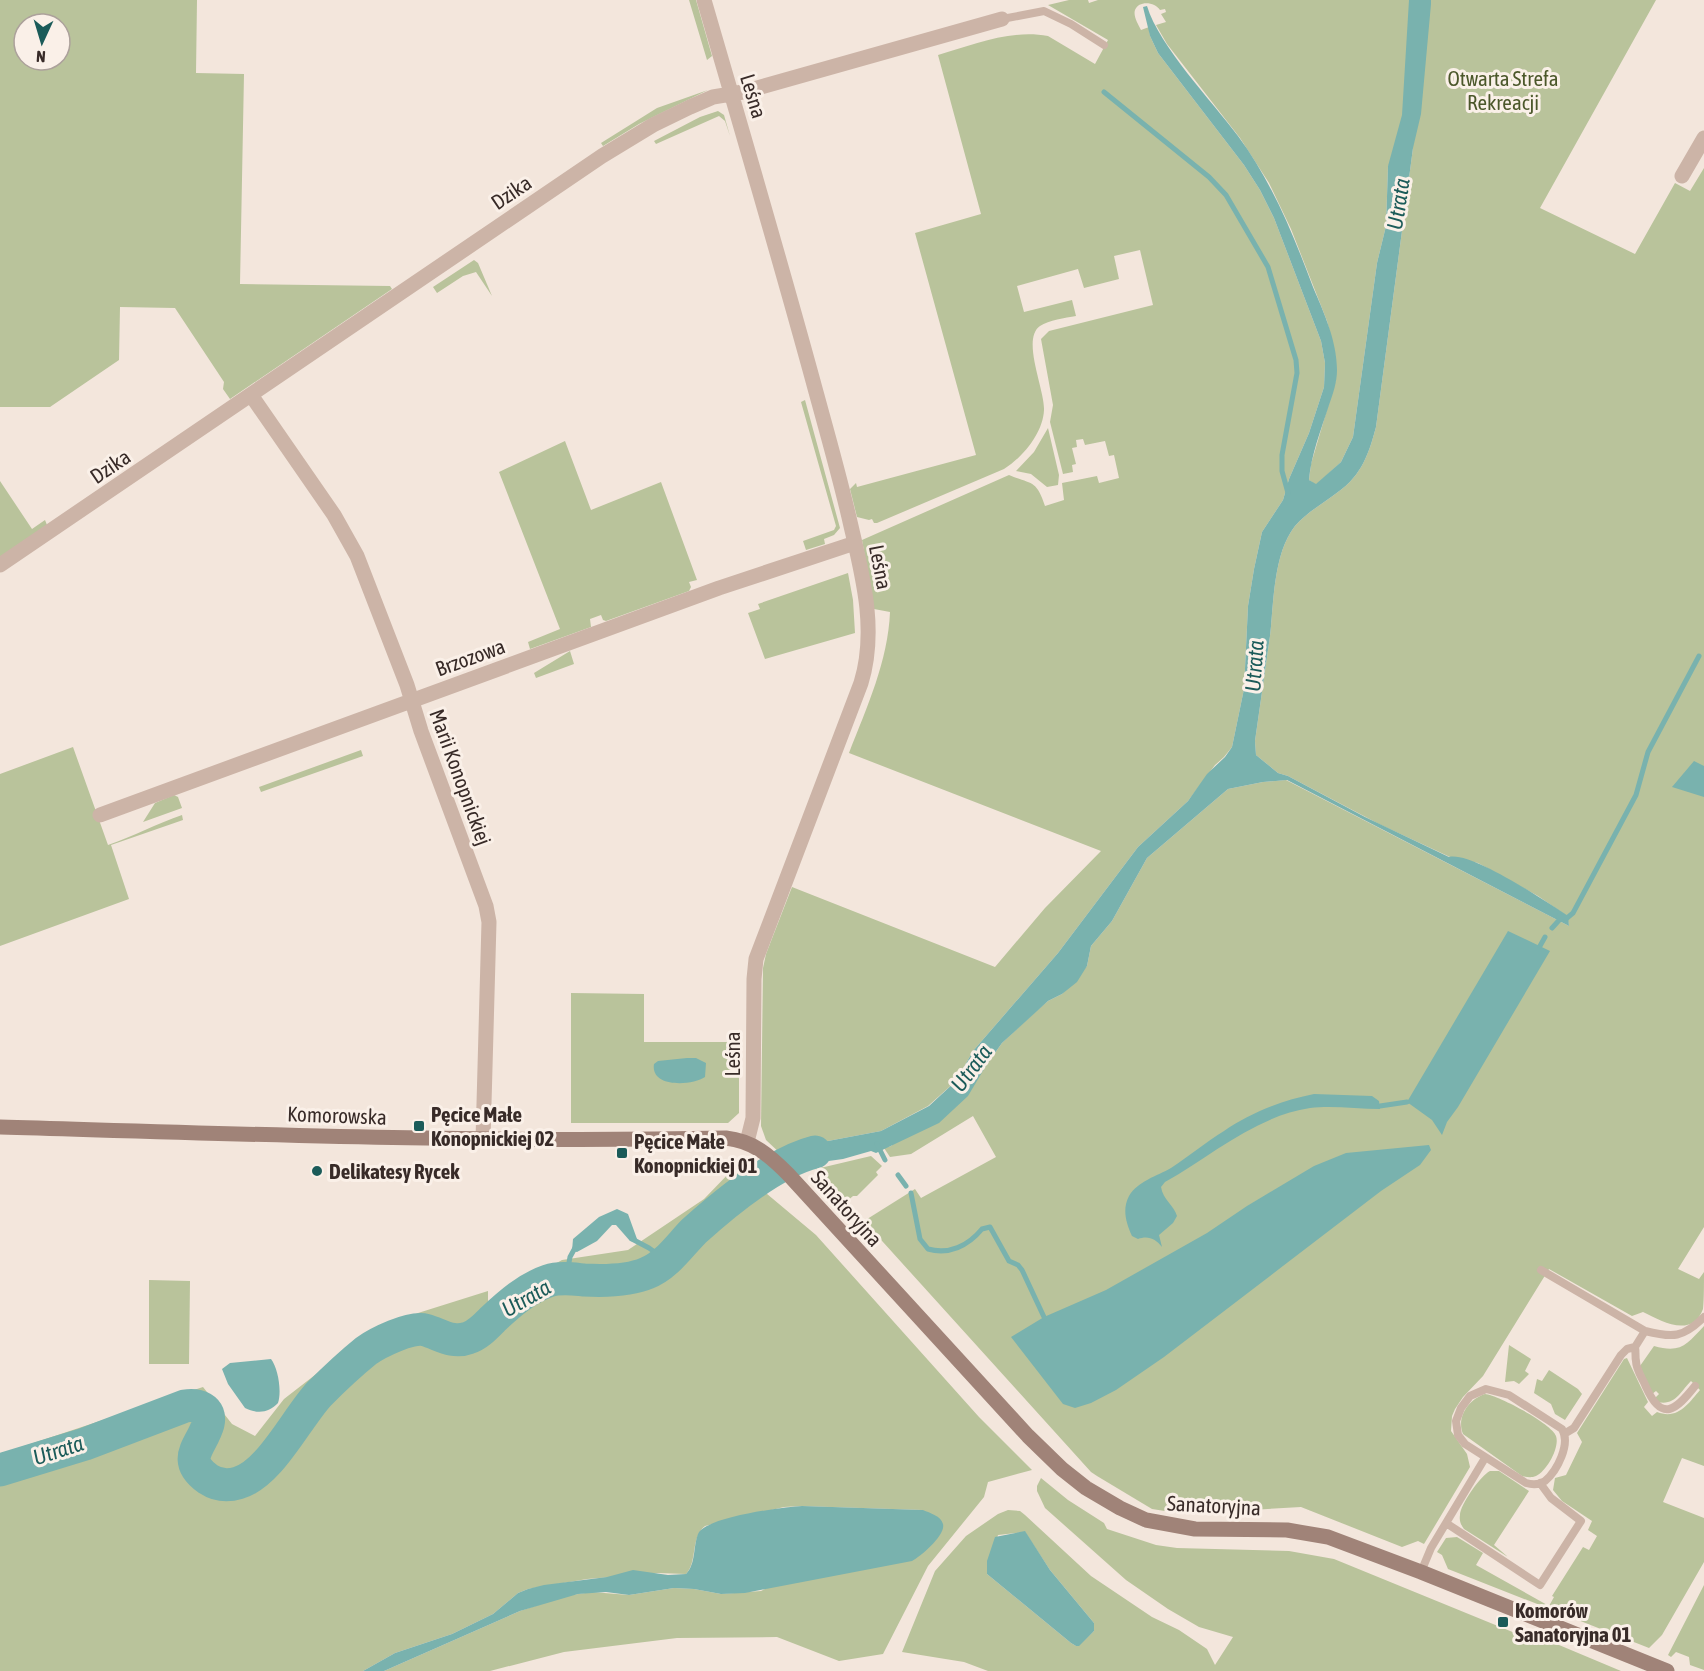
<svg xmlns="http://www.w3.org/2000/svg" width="1704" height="1671" font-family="'Asap Condensed',sans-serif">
  <rect width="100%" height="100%" fill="#f3e6dc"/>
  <path fill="#b9c39b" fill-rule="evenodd" d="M 0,0 L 197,0 L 196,73 L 244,74 L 240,284 L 390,286 L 392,289 L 230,399 L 223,389 L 224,382 L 175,308 L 120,307 L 119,360 L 50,407 L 0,407 ZM 24,24 L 60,24 L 60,60 L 24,60 Z
    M 689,0 L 696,0 L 712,56 L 707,60 Z
    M 1069,0 L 1088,0 L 1089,3 L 1098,0 L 1656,0 L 1540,208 L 1635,254 L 1675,183 L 1690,191 L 1704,168 L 1704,1227 L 1678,1269 L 1699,1279 L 1704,1272 C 1704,1283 1704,1300 1703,1309 C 1692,1339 1661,1321 1643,1312 L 1632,1316 L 1549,1269 L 1483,1376 L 1463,1397 L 1455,1409 L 1452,1416 L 1451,1431 L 1467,1454 L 1470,1467 L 1424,1544 L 1418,1541 L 1402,1547 L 1301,1507 L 1184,1514 L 1152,1509 L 1097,1476 L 1091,1472 L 864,1221 L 915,1189 L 921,1198 L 996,1157 L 973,1116 L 911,1154 L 890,1157 L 884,1148 L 891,1146 L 987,1064 L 1002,1043 L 1035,1012 L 1048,1001 L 1062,994 L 1087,966 L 1091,946 L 1112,921 L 1147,858 L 1228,789 L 1263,782 L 1286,780 L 1569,926 L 1567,916 L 1538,896 L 1478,863 L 1450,857 L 1379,824 L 1288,776 L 1278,773 L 1256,755 L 1255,741 C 1260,706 1265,671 1270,636 C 1274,603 1273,554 1295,526 C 1307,512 1324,503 1338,492 C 1362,475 1369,453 1376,427 L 1413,148 L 1388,166 L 1386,226 L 1377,263 L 1353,437 L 1341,462 L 1316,485 L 1309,480 L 1311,464 L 1336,379 L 1335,353 L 1327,321 L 1291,229 L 1269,183 L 1240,138 L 1167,44 L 1156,25 L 1166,22 L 1161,14 L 1166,12 L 1165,9 L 1160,10 C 1155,2 1139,0 1135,10 C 1133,16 1138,24 1141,30 L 1149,27 L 1150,36 L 1158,53 L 1244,165 L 1260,190 L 1274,218 L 1321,341 L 1325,363 L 1324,387 L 1309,433 L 1289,479 L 1283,500 L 1262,532 L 1254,569 L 1248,606 L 1244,689 L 1232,747 L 1224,757 L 1215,765 L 1188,801 L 1138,847 L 1058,953 L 973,1051 L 956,1081 L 928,1106 L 881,1131 L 796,1147 L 783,1156 L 766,1140 L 761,1126 L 763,968 L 766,954 L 792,887 L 995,967 L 1045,908 L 1101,851 L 849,753 C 867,707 888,661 890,612 L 874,609 L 862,540 L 1009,475 C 1032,485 1036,479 1045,506 L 1064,500 L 1062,483 L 1097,476 L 1099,483 L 1119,478 L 1114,455 L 1109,456 L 1105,441 L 1085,445 L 1083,439 L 1076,440 L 1077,447 L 1072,448 L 1076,464 L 1072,465 L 1073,472 L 1063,474 L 1050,422 L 1053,405 L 1041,339 L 1049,331 L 1153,305 L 1140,250 L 1114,256 L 1119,279 L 1084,288 L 1078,269 L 1017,286 L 1024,312 L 1072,300 L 1076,316 C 1065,318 1049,320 1040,326 C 1021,339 1045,390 1044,410 C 1043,433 1023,457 1004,469 L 877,523 L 874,523 L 872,519 L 869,520 L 857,517 L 850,489 L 856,483 L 857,487 L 976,455 L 915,233 L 981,214 L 938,55 C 973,45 1010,29 1048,36 L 1095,64 L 1108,40 L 1048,5 Z
    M 708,90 L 639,124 L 603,146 L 601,143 L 657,108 Z
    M 718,111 L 724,115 L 730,136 L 725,121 L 719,116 L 656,144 L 654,141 L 700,117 Z
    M 474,260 L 478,263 L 492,296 L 476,272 L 463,276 L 437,293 L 433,287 Z
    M 805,400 L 840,528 L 834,535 L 824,539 L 825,544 L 806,550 L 803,541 L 834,530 L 836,526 L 801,402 Z
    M 1048,428 L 1059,475 L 1058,485 L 1047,487 L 1031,474 L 1016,471 L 1034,452 Z
    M 565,441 L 591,510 L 661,482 L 697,580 L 689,582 L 691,587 L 689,591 L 606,621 L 603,620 L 601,615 L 590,619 L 591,627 L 530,649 L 528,642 L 560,629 L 499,472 Z
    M 0,481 L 32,529 L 45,520 L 47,525 L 0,557 Z
    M 848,573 L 853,600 L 855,633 L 765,659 L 748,613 L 760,609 L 758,604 Z
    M 570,651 L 574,664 L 536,678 L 534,673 Z
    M 73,747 L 108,845 C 134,836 156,824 182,815 L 183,820 L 111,845 L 129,899 L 0,946 L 0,774 Z
    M 361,750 L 363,756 L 261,792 L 259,787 Z
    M 174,795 L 178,797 L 182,808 L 143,822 L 155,803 Z
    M 571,993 L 644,994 L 644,1042 L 739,1042 L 739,1113 L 728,1123 L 571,1123 Z
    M 871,1156 L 882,1166 L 876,1172 L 878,1175 L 857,1196 L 853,1196 L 846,1202 L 816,1169 Z
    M 735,1167 L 816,1235 L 979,1417 L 1032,1470 L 988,1482 L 984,1497 L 928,1566 L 883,1654 L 839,1661 L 777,1637 L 677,1638 L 564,1652 L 490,1671 L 384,1671 L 520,1611 L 565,1596 L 592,1592 L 629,1595 L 674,1588 L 694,1589 L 721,1594 L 761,1591 L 923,1510 L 801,1506 L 784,1507 L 705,1526 C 690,1538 698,1561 686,1574 L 658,1573 L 587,1579 L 528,1589 L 518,1593 L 493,1614 L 452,1634 L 395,1653 L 363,1671 L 0,1671 L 0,1454 L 203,1387 L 232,1424 L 255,1436 L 284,1399 L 351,1347 L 418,1313 L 488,1291 L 488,1301 L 562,1260 L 628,1250 L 704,1199 Z
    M 149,1280 L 190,1281 L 189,1364 L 149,1364 Z
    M 1704,1326 L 1704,1466 L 1682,1458 L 1663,1502 L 1704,1518 L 1704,1562 L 1662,1635 L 1649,1648 L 1448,1569 L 1442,1555 L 1437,1552 L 1446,1538 L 1457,1537 L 1483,1553 L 1476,1565 L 1549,1606 L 1554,1597 L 1552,1596 L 1583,1547 L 1589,1550 L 1597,1536 L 1588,1530 L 1592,1521 L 1562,1501 L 1553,1490 L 1555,1478 L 1566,1475 L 1582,1442 L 1577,1433 L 1624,1359 L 1627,1358 L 1648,1402 L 1644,1407 L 1652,1416 L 1657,1412 C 1678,1420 1688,1404 1700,1390 L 1691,1381 C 1681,1391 1675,1406 1658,1402 L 1655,1398 L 1659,1394 L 1656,1391 L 1652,1394 L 1640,1366 L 1654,1346 C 1681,1354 1687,1344 1704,1326 Z
    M 1509,1345 L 1531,1359 L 1525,1371 L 1529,1374 L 1519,1384 L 1514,1381 L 1505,1382 Z
    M 1549,1370 L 1578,1389 L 1582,1394 L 1565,1420 L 1555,1414 L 1551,1404 L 1534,1393 L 1537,1379 L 1542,1381 Z
    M 1485,1394 C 1498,1395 1552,1424 1556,1436 C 1560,1447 1547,1471 1536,1476 C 1531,1478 1527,1477 1522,1476 L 1463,1434 C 1456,1417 1469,1399 1485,1394 Z
    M 1490,1471 L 1499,1471 L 1529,1491 L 1494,1545 L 1508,1557 L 1464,1529 C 1461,1525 1459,1521 1460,1515 C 1460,1505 1481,1475 1490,1471 Z
    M 1041,1478 L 1068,1500 L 1104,1523 L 1107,1529 L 1156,1545 L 1177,1548 L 1289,1551 L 1334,1559 L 1515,1633 L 1528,1632 L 1621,1671 L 988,1671 L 964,1662 L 902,1652 L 935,1571 L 966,1536 L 998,1514 L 1008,1510 L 1020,1511 L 1025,1515 L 1091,1576 L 1152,1617 L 1179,1630 L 1207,1649 L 1215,1665 L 1233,1637 L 1199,1627 L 1168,1609 L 1126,1580 L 1045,1508 L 1037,1491 L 1037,1486 ZM 1025,1532 L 1050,1570 L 1094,1623 L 1094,1631 L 1079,1645 L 1076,1646 L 1071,1643 L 987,1574 L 998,1535 Z
    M 1704,1585 L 1704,1670 L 1690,1665 L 1689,1657 L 1676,1652 L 1671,1657 L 1668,1655 Z"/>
  <path fill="#79b2ae" d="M 1409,0 L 1431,0 L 1431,4 L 1421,114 L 1413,148 L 1376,427 C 1369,453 1362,475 1338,492 C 1324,503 1307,512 1295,526 C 1273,554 1274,603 1270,636 C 1265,671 1260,706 1255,741 L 1256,755 L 1278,773 L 1288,776 L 1365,817 L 1449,857 C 1471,851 1547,902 1568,916 L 1569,926 L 1287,780 L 1263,782 L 1228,789 L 1147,858 L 1112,921 L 1091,946 L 1087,966 L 1077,982 L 1062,994 L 1048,1001 L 1002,1043 L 987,1064 L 968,1096 L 939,1123 L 876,1153 L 871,1151 L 843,1159 L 807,1164 L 795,1169 L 783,1156 L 796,1147 L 881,1131 L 929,1106 L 956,1081 L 973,1051 L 1058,953 L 1138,847 L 1188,801 L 1207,774 L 1225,757 L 1232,747 L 1244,689 L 1248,606 L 1254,569 L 1262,532 L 1283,500 L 1289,479 L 1309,433 L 1324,387 L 1325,363 L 1321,341 L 1274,218 L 1260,190 L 1244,165 L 1158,53 L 1150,36 L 1143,7 L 1147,6 C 1159,46 1212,101 1238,136 C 1272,182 1293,234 1313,287 C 1324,313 1337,341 1337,370 C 1337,382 1333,394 1329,405 C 1321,430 1311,455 1309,480 L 1316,484 L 1341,462 L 1353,437 L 1377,263 L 1386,226 L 1388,166 L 1402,115 Z
    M 1694,761 L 1704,766 L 1704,797 L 1672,787 Z
    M 1508,931 L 1550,951 L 1458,1107 L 1447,1122 L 1442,1135 L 1432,1120 L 1407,1102 Z
    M 687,1058 L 696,1058 L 706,1063 L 705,1077 C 692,1086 650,1088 654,1064 L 658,1061 Z
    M 1314,1094 L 1372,1096 L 1379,1101 L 1380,1109 C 1357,1109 1332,1105 1310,1108 C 1256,1116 1211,1156 1165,1182 L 1161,1187 C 1163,1200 1174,1205 1177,1216 L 1173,1223 L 1159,1235 L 1162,1247 C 1156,1239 1148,1235 1138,1239 L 1132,1236 C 1126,1223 1122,1209 1129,1196 C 1138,1181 1157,1176 1171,1168 C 1189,1156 1206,1142 1224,1131 C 1250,1113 1283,1100 1314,1094 Z
    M 1429,1145 L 1431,1150 L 1420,1165 L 1381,1191 L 1164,1357 L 1116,1390 L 1091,1403 L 1075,1408 L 1063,1404 L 1011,1337 L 1044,1317 L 1106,1290 L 1207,1233 L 1247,1206 L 1314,1166 L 1346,1153 Z
    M 617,1209 L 628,1214 L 637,1239 L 636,1242 L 630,1241 L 616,1225 L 612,1225 L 597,1241 L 577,1252 L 572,1251 L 573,1239 L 599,1217 Z
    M 271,1359 C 278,1368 282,1391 278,1403 C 269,1413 257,1414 245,1408 L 228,1384 L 222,1369 L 230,1363 Z
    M 802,1506 L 923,1510 C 930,1513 941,1516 943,1524 C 946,1535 921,1556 912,1561 L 745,1593 L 721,1594 L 694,1589 L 674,1588 L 629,1595 L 606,1592 L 578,1594 L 520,1611 L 384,1671 L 363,1671 L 395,1653 L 452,1634 L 493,1614 L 518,1593 L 528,1589 L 544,1585 L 607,1577 L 633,1570 L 668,1575 L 686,1574 C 696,1564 693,1547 698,1534 C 705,1517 783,1507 802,1506 Z
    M 1025,1531 L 1050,1570 L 1094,1623 L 1094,1631 L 1079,1646 L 1076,1646 L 1071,1643 L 987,1574 L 987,1561 L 995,1537 Z"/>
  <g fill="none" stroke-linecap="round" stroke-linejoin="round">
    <path stroke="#79b2ae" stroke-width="5" d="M 1104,92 L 1209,177 L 1226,195 L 1268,267 L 1296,360 L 1297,373 L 1282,455 L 1282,471 L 1288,493
      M 1563,917 L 1567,918 L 1573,913 L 1636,795 L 1648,752 L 1699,656
      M 1552,928 L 1562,917 L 1559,916
      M 1540,946 L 1545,937
      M 1380,1106 L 1407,1102
      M 877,1144 L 885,1160
      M 898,1175 L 906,1186
      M 911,1193 L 920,1239 L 928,1249 C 949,1255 968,1246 982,1229 L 990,1227 L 1009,1261 L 1018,1265 L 1022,1270 L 1044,1317
      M 632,1239 L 649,1248 L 666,1260
      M 566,1279 L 570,1257 L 576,1246"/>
    <path stroke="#79b2ae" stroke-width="33" d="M 0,1470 L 85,1444 L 185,1406 C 197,1404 212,1408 208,1424 C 202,1446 180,1459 208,1479 C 217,1485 228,1486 238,1483 C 270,1474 296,1419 319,1394 C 333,1380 350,1364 366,1351 C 377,1343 411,1326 425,1330 C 440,1334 452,1344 468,1338 C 478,1335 486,1326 493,1319 C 509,1304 527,1288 548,1281 C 560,1277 573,1279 584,1280 C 604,1281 629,1281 647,1273 C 666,1266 680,1245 694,1231 C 724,1204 775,1162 815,1152"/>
    <path stroke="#ccb4a7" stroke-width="8" d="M 1002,19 L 1044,11 L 1071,24 L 1104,45
      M 1541,1270 L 1645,1331 L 1635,1347 L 1627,1349 L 1621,1355 L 1574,1428 L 1564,1434
      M 1645,1331 C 1673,1338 1683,1338 1704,1317
      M 1635,1347 C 1636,1352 1635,1357 1636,1361 C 1636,1370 1643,1379 1646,1387 C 1662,1423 1676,1410 1695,1386
      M 1486,1389 L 1509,1395 L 1562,1429 C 1571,1444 1557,1471 1545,1481 C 1539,1485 1533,1485 1526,1483 L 1465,1444 L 1458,1435 L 1456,1421 L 1461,1408 L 1470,1396 Z
      M 1446,1523 L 1540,1585 L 1581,1521 L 1551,1498 L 1540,1483
      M 1421,1572 L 1431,1548 L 1485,1458"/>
    <path stroke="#ccb4a7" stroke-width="15" d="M 704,0 C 741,127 778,253 813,381 C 826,429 840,477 851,526 C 863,577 877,631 861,683 L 756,959 L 754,979 L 753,1118 L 747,1142
      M 1682,176 L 1704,138
      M 251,395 L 334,515 L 357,556 L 407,685 L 421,731 L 486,906 L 489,922 L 483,1140
      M 0,565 L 602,156 L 653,125 L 690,107 L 713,97 L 743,92 L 1002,19
      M 100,815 L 719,588 L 855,543"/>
    <path stroke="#a08378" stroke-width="15" d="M 0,1127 C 242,1134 484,1143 726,1138 C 753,1141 769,1155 788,1174 L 1028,1436 L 1062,1469 L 1086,1488 L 1120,1508 L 1146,1520 L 1195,1529 L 1287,1530 L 1328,1537 L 1421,1572 L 1667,1671"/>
  </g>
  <g fill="#1b5b59" stroke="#faf0e8" stroke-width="2">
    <rect x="413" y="1120" width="12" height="12" rx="3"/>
    <rect x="616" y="1147" width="12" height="12" rx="3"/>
    <circle cx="317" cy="1171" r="6"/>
    <rect x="1497" y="1616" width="12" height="12" rx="3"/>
  </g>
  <g text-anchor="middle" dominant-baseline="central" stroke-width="6" stroke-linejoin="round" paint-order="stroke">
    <g font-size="21" fill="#4b572a" stroke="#faf0e8">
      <text x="1503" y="78">Otwarta Strefa<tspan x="1503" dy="24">Rekreacji</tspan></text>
    </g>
    <g font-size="21" fill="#382b28" stroke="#faf0e8">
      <text transform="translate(754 96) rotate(73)">Leśna</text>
      <text transform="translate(511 192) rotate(-34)">Dzika</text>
      <text transform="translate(110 466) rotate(-34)">Dzika</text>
      <text transform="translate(881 567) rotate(79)">Leśna</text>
      <text transform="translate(470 657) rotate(-20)">Brzozowa</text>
      <text transform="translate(461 777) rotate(70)">Marii Konopnickiej</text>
      <text transform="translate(732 1054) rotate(-90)">Leśna</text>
      <text transform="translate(337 1115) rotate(2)">Komorowska</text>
      <text transform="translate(847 1208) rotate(48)">Sanatoryjna</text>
      <text transform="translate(1214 1505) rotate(3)">Sanatoryjna</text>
    </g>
    <g font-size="21" font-weight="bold" fill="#382b28" stroke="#faf0e8" text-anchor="start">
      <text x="431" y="1114">Pęcice Małe<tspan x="431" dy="24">Konopnickiej 02</tspan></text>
      <text x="634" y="1141">Pęcice Małe<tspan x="634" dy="24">Konopnickiej 01</tspan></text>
      <text x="329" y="1171">Delikatesy Rycek</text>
      <text x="1515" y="1610">Komorów<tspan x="1515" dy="24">Sanatoryjna 01</tspan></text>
    </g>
    <g font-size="22" font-style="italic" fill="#1b5b59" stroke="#faf0e8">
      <text transform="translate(1398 204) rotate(-81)">Utrata</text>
      <text transform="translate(1254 666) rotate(-86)">Utrata</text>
      <text transform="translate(971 1068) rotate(-53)">Utrata</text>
      <text transform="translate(526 1298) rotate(-30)">Utrata</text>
      <text transform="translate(58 1450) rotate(-18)">Utrata</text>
    </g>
  </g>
  <g transform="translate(42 42) rotate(184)"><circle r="28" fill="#faf0e8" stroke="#aca19b" stroke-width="1.5"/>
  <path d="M0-4.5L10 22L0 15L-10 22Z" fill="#1b5b59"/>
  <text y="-9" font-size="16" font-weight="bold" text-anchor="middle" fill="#382b28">N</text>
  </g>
</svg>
